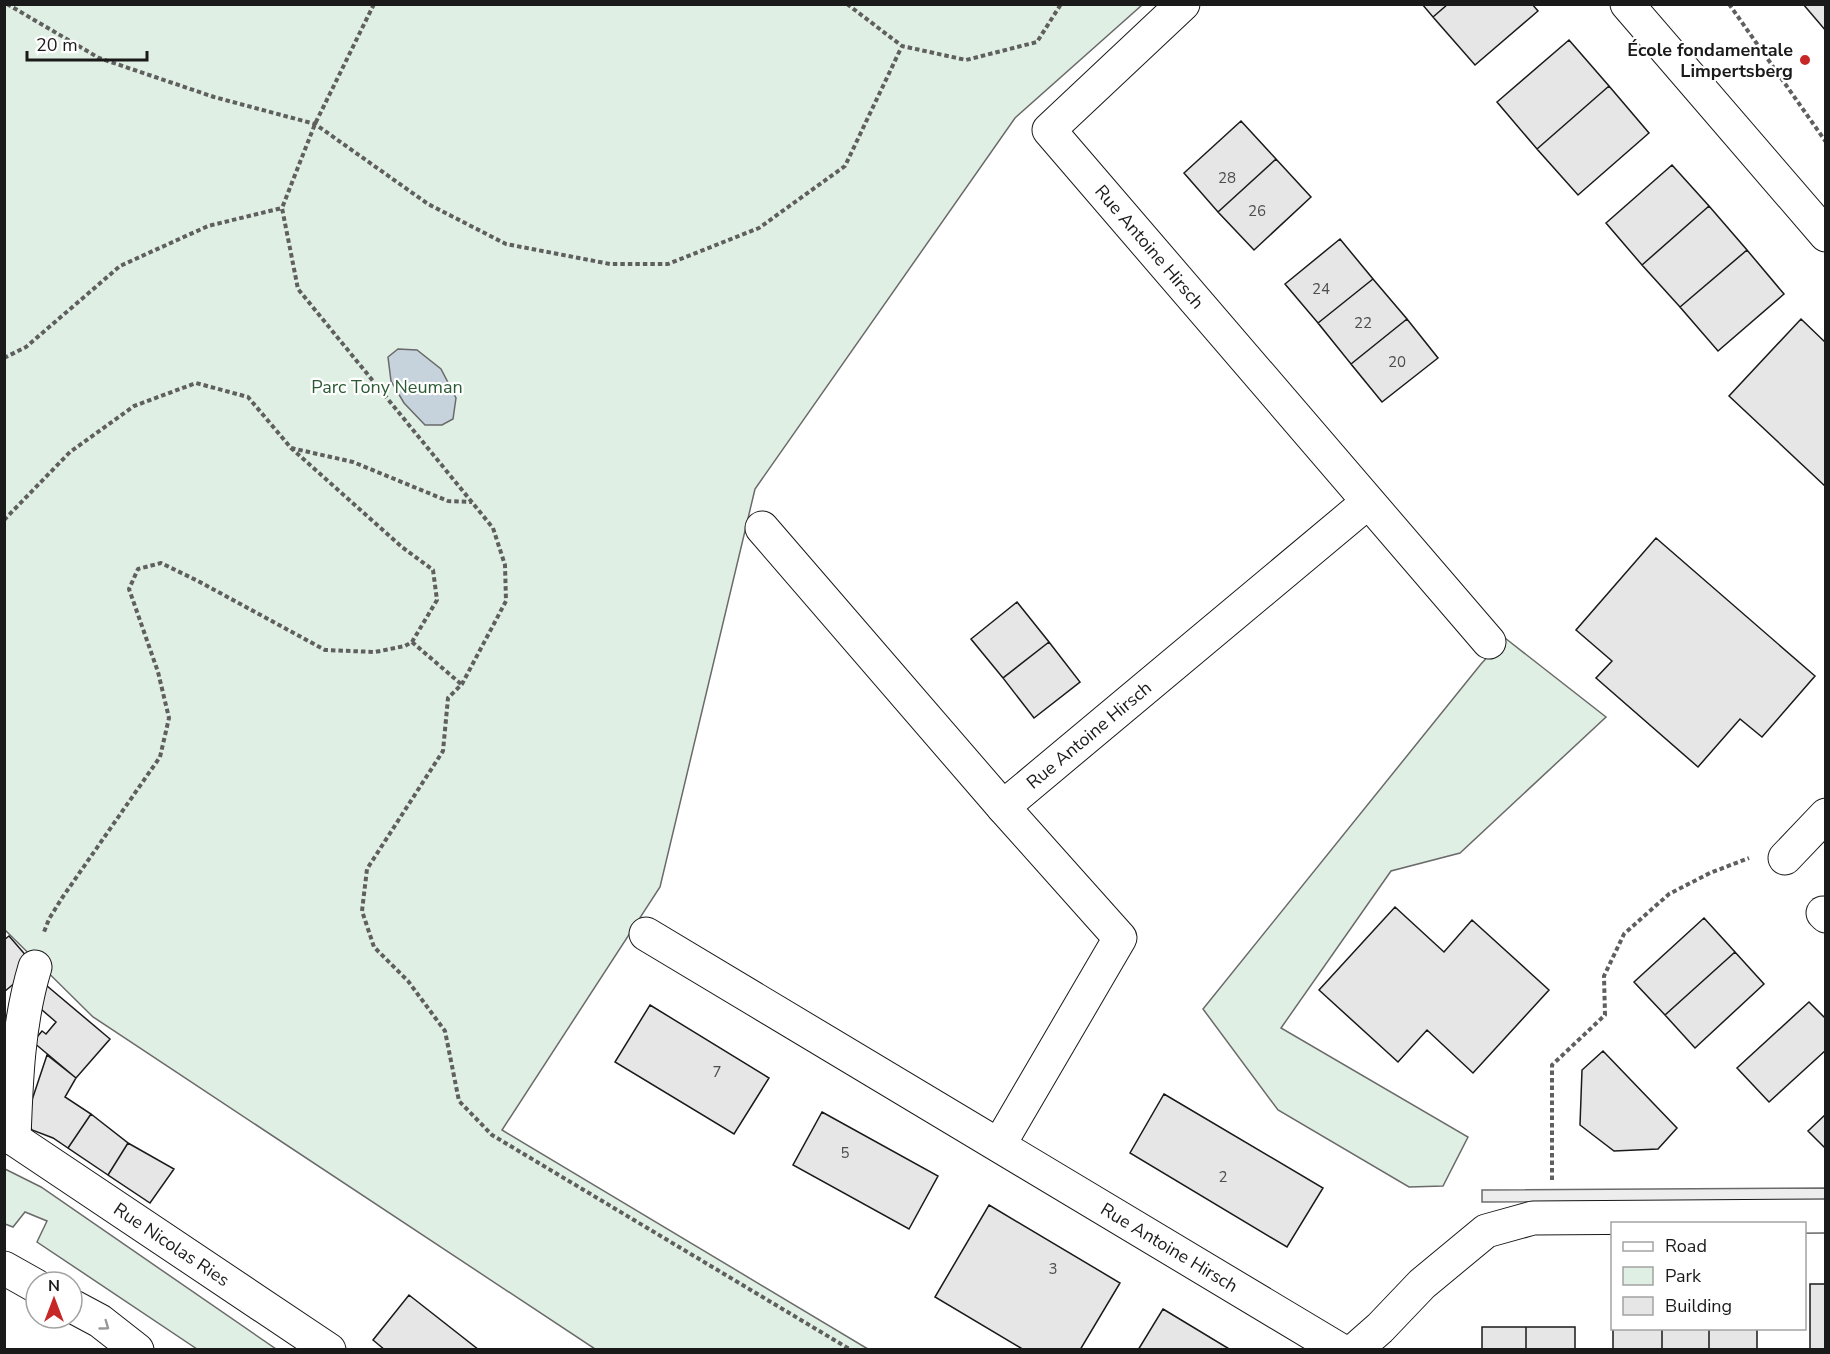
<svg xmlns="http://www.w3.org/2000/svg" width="1830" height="1354" font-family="'Nunito Sans',sans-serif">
  <rect width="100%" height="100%" fill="#fff"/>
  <path fill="#e0efe3" stroke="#6a6a6a" stroke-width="1.5" d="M 4,5 L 1142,5 L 1015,118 L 755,489 L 660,887 L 502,1130 L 868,1349 L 595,1349 L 93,1017 L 5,930 Z
    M 1505,638 L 1606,717 L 1460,853 L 1391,871 L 1281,1028 L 1468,1137 L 1443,1186 L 1409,1187 L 1278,1110 L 1203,1009 L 1481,664 Z
    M 5,1169 L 41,1187 L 276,1349 L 197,1349 L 37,1242 L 47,1221 L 25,1212 L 13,1227 L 5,1224 Z"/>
  <path fill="#ededed" stroke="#6a6a6a" stroke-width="1.5" d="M 1825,1188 L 1826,1200 L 1482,1202 L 1482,1190 Z"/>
  <path fill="#c6d2dc" stroke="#6a6a6a" stroke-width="1.5" d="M 398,349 L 417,350 L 441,369 L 456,398 L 453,419 L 442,425 L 425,425 L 404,403 L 391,381 L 388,357 Z"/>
  <path fill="#e6e6e6" stroke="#1a1a1a" stroke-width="1.5" d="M 1422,4 L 1448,4 L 1433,17 Z
    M 1448,4 L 1532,4 L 1538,11 L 1475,65 L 1433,17 Z
    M 1803,4 L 1826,4 L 1826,31 Z
    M 1569,40 L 1609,86 L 1537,149 L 1497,102 Z
    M 1609,86 L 1649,133 L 1578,195 L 1537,149 Z
    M 1241,121 L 1276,159 L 1218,212 L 1184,173 Z
    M 1276,159 L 1311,197 L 1254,250 L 1218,212 Z
    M 1672,165 L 1709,206 L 1642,265 L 1606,223 Z
    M 1709,206 L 1747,250 L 1680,307 L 1642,265 Z
    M 1340,239 L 1373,279 L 1318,323 L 1285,284 Z
    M 1747,250 L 1784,294 L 1718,351 L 1680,307 Z
    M 1373,279 L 1407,319 L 1351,364 L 1318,323 Z
    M 1407,319 L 1438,358 L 1382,402 L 1351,364 Z
    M 1801,319 L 1826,343 L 1826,487 L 1729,396 Z
    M 1656,538 L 1815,676 L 1762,737 L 1740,719 L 1698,767 L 1596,678 L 1612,661 L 1576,630 Z
    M 1017,602 L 1049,642 L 1003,678 L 971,639 Z
    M 1049,642 L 1080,682 L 1034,718 L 1003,678 Z
    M 1395,907 L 1444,952 L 1472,920 L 1549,990 L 1473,1073 L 1427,1030 L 1398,1062 L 1319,990 Z
    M 1704,918 L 1735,952 L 1665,1015 L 1634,982 Z
    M 9,936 L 35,966 L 4,992 L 4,940 Z
    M 1735,952 L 1764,984 L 1695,1048 L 1665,1015 Z
    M 40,980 L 110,1039 L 76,1078 L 33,1042 L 42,1031 L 46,1034 L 56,1022 L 34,1003 Z
    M 1809,1002 L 1826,1019 L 1826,1050 L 1769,1102 L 1737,1068 Z
    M 650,1005 L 769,1078 L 734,1134 L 615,1062 Z
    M 1603,1051 L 1677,1128 L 1658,1149 L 1614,1151 L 1580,1125 L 1582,1070 Z
    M 47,1055 L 76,1078 L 65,1097 L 91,1114 L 68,1148 L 53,1138 L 32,1130 L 26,1118 Z
    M 1164,1094 L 1323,1188 L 1287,1247 L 1130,1153 Z
    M 822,1112 L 938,1176 L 909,1229 L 793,1165 Z
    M 91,1114 L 128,1143 L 108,1175 L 68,1148 Z
    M 1826,1114 L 1826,1149 L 1808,1131 Z
    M 128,1143 L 174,1169 L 150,1203 L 108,1175 Z
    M 989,1205 L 1120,1283 L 1080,1350 L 1024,1350 L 935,1297 Z
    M 1810,1284 L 1826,1284 L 1826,1350 L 1810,1350 Z
    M 409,1295 L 479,1350 L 385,1350 L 373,1340 Z
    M 1163,1309 L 1231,1350 L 1138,1350 Z
    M 1482,1327 L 1526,1327 L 1526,1350 L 1482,1350 Z
    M 1526,1327 L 1575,1327 L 1575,1350 L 1526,1350 Z
    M 1613,1328 L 1662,1328 L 1662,1350 L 1613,1350 Z
    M 1662,1328 L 1709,1328 L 1709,1350 L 1662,1350 Z
    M 1709,1328 L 1757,1328 L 1757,1350 L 1709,1350 Z"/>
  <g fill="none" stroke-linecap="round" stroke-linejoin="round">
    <g stroke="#1a1a1a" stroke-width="35">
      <g id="street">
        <path id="s1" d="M 1183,4 L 1049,130 L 1489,642"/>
        <path d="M 762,528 L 1003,807 L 1120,938 L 999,1145"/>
        <path id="s2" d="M 1003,807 L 1368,502"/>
        <path d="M 1785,858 L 1826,815"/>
        <path d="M 1823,913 L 1826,916"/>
        <path id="s3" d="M 646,934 L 1340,1350"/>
        <path id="s4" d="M 4,1136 L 14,1139 L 329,1350"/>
        <path d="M 14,1139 C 16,1081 18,1023 35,967"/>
        <path d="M 4,1268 L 36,1286"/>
        <path d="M 72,1306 L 100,1321 L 137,1350"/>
        <path d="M 1355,1350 L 1380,1328 L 1422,1284 L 1486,1231 L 1533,1218 L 1826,1216"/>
      </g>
    </g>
    <g stroke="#1a1a1a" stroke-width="35">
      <path id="secondary" d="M 1627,4 L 1826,235"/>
    </g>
    <path stroke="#5f5f5f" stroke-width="4" stroke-dasharray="4.5 3" stroke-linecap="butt" d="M 7,4 L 99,58 L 214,97 L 315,124 L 428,204 L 506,244 L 610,264 L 668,264 L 759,228 L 845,166 L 902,46
      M 374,4 L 315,124 L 282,208 L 298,289 L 493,528 L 505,565 L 506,601 L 462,684 L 448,698 L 443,751 L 367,869 L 362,911 L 374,947 L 408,981 L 445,1031 L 459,1101 L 492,1135 L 851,1350
      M 847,4 L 902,46 L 966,60 L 1037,42 L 1061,4
      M 1729,4 L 1826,142
      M 4,358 L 26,347 L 120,266 L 208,226 L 282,208
      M 291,448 L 353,462 L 448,501 L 472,502
      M 4,520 L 70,452 L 134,406 L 196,383 L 248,397 L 291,448 L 402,547 L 433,570 L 437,600 L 412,642 L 405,646 L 375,652 L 325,650 L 198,581 L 161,563 L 138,569 L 129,589 L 158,672 L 169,718 L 160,757 L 62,898 L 49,919 L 44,932
      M 412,642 L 461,684
      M 1552,1180 L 1552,1065 L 1605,1015 L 1604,976 L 1624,934 L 1669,894 L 1710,873 L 1749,858"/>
    <use href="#street" stroke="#fff" stroke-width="33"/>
    <use href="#secondary" stroke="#fff" stroke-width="33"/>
  </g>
  <defs><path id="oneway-chevron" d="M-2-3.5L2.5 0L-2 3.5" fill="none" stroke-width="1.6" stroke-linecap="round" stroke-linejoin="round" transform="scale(1.5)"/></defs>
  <use stroke="#989898" href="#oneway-chevron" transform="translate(105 1326) rotate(36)"/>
  <circle fill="#c62828" stroke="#fff" stroke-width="2" cx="1805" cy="60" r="6"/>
  <g text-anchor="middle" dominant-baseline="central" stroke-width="4.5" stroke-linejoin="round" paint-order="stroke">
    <g font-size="15" fill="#4d4d4d">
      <text x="1227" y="178">28</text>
      <text x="1257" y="211">26</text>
      <text x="1321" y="289">24</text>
      <text x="1363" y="323">22</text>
      <text x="1397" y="362">20</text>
      <text x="717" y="1072">7</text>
      <text x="845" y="1153">5</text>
      <text x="1223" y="1177">2</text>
      <text x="1053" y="1269">3</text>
    </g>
    <g font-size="18" font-weight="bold" fill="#1a1a1a" stroke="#fff" text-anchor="end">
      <text x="1793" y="50">École fondamentale<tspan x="1793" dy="21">Limpertsberg</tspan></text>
    </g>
    <g font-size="18" fill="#1a1a1a" stroke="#fff">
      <text stroke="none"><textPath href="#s1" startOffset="338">Rue Antoine Hirsch</textPath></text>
      <text stroke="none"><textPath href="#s2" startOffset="112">Rue Antoine Hirsch</textPath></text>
      <text stroke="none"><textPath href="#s4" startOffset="200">Rue Nicolas Ries</textPath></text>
      <text stroke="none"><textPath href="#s3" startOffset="610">Rue Antoine Hirsch</textPath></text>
    </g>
    <g font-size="18" fill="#2b5a34" stroke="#fff">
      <text x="387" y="387">Parc Tony Neuman</text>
    </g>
  </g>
  <rect width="1830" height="1354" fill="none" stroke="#1a1a1a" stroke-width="12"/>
  <rect x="1611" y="1222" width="195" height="108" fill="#ffffff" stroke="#a3a3a3" stroke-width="1.5"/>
  <rect x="1623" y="1242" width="30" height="9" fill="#ffffff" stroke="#a3a3a3" stroke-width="1.5"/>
  <text x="1665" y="1252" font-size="18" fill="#1a1a1a">Road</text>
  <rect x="1623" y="1267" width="30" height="18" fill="#e0efe3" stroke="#a3a3a3" stroke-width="1.5"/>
  <text x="1665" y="1282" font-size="18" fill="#1a1a1a">Park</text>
  <rect x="1623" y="1297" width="30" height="18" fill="#e6e6e6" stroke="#a3a3a3" stroke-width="1.5"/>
  <text x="1665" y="1312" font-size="18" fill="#1a1a1a">Building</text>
  <g transform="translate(54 1300)"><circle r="28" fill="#ffffff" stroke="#a3a3a3" stroke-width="1.5"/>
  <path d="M0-4.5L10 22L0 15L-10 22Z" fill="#c62828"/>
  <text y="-9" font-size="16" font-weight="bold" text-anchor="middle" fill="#1a1a1a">N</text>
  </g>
  <path d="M27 51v9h120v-9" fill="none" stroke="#1a1a1a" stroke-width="3"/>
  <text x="36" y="51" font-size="18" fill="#1a1a1a" stroke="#ffffff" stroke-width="4.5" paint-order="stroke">20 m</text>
</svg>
